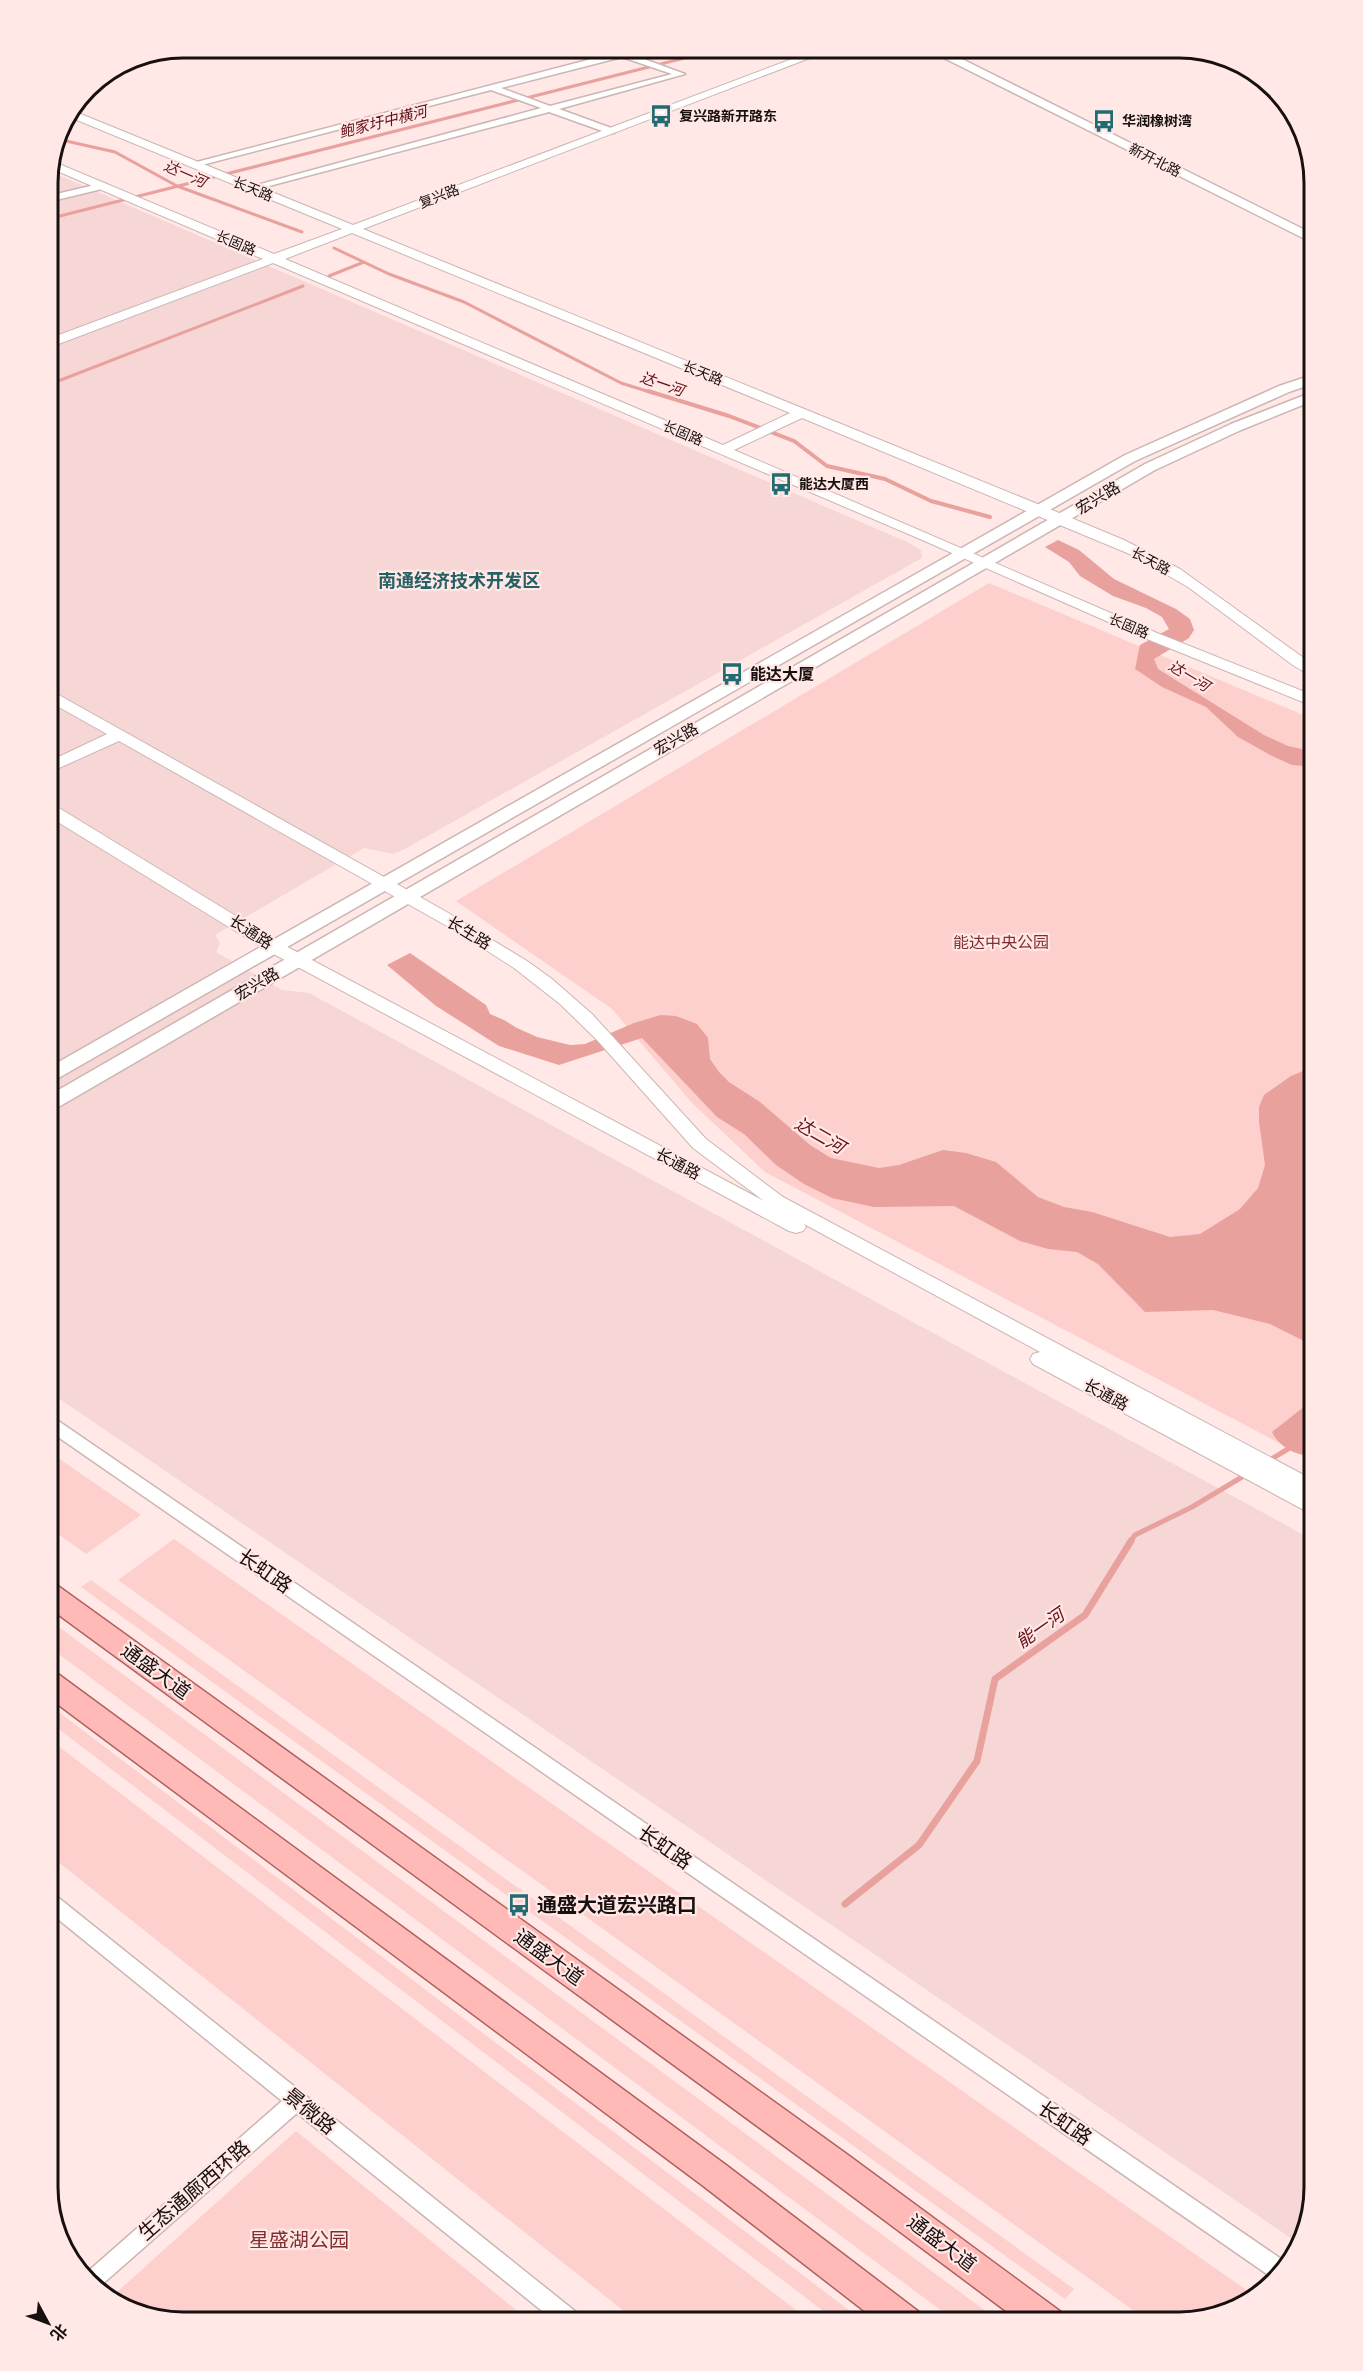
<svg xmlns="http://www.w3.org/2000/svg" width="1363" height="2371" font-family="Roboto,'Noto Sans SC',sans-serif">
  <rect width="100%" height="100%" fill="#ffe8e6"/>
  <path fill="#f6d7d5" d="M 49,171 L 907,542 L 921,550 L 922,558 L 403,850 L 393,854 L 364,848 L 215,935 L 220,943 L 216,952 L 282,990 L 309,993 L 1315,1541 L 1315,2188 L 1298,2243 L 48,1391 Z"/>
  <path fill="#fdd0cd" d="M 293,271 L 295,271 L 919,538 L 805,491 Z
    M 989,583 L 1315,720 L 1315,1462 L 765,1172 L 692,1103 L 612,1009 L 456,901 Z
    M 48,1451 L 141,1515 L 86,1554 L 48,1527 Z
    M 174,1539 L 1255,2296 L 1239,2309 L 1180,2323 L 1151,2323 L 118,1580 Z
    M 91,1580 L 1074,2289 L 1065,2299 L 81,1587 Z
    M 48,1619 L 1002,2323 L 958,2323 L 48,1646 Z
    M 48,1704 L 866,2323 L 839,2323 L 48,1721 Z
    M 48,1738 L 813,2323 L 639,2323 L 48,1854 Z
    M 296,2131 L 532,2323 L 175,2323 L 108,2300 Z"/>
  <path fill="#e9a19d" d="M 1058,540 L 1079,550 L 1114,579 L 1176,609 L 1190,619 L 1194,630 L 1189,638 L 1154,659 L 1158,669 L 1264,735 L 1288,746 L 1315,752 L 1315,767 L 1292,765 L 1272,756 L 1238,737 L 1206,707 L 1162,687 L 1135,669 L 1140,645 L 1169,629 L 1162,617 L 1146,608 L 1113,596 L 1080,576 L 1069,562 L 1045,547 Z
    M 410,953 L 486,1005 L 490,1014 L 504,1020 L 517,1028 L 537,1037 L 570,1045 L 585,1044 L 634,1023 L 661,1015 L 676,1016 L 697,1024 L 708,1038 L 710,1059 L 719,1072 L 729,1082 L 760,1102 L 810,1145 L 831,1158 L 879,1168 L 899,1165 L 943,1150 L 966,1153 L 996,1162 L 1038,1197 L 1064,1207 L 1092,1212 L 1170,1237 L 1200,1234 L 1240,1209 L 1258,1188 L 1265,1165 L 1259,1122 L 1259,1107 L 1264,1095 L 1291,1076 L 1315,1066 L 1315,1351 L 1310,1344 L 1270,1324 L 1213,1310 L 1145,1312 L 1098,1264 L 1077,1252 L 1048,1249 L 1020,1241 L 954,1206 L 874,1207 L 832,1198 L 804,1184 L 776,1165 L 744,1134 L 717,1117 L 642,1038 L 559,1065 L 499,1046 L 436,1006 L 387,965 Z
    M 1315,1398 L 1315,1456 C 1297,1456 1280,1448 1272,1432 Z"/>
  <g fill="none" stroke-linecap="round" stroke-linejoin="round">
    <path stroke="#e9a19d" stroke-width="3" d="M 58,136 L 66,141 L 115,152 L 177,186 L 302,232
      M 48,219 L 724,48
      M 334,248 L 389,274 L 464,302 L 621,383 L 653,393
      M 329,276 L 364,262
      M 48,385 L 303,286"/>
    <path stroke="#e9a19d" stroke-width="4" d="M 648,391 L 729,416 L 794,441 L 827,466 L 885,479 L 931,501 L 990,517"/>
    <path stroke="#e9a19d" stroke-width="5" d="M 1268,1461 L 1293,1446
      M 1130,1542 L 1135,1535 L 1192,1507 L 1247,1474"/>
    <path stroke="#e9a19d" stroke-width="7" d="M 845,1904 L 919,1845 L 977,1761 L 995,1679 L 1085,1615 L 1131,1541"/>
    <g stroke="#ccb6b4" stroke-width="3">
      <path id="minor" d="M 622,51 L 685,74 L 559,109 L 614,129 L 614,133 L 608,133 L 549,112 L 254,190 L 246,188 L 541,108 L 491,90 L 194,167 L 189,164 ZM 622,57 L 672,74 L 550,106 L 501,88 Z
        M 103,183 L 106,184 L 106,188 L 48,202 L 48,196 Z
        M 48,1416 L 54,1418 L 1290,2265 L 1274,2279 L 48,1430 Z
        M 48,1892 L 55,1895 L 581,2316 L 584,2323 L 557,2323 L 297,2113 L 98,2288 L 85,2274 L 282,2101 L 48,1911 Z"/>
    </g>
    <g stroke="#ccb6b4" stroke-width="2">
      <path id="tertiary" d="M 821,48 L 836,48 L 363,229 L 1045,507 L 1124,540 L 1180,569 L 1315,666 L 1315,678 L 1294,666 L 1188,587 L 1132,555 L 802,418 L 734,450 L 1157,633 L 1315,696 L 1315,707 L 1147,639 L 920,539 L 273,263 L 48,348 L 48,339 L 263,259 L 50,168 L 52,161 L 274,254 L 342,229 L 67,116 L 71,110 L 353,225 ZM 352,233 L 790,413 L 723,445 L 285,259 Z
        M 48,689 L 445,911 L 527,961 L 552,979 L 592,1014 L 706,1139 L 783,1197 L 1315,1481 L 1315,1516 L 1033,1364 L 1030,1359 L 1033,1354 L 1040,1352 L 804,1224 L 806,1227 L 803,1231 L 796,1233 L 789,1231 L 268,951 L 48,816 L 48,804 L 54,805 L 280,943 L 764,1201 L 693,1148 L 597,1040 L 560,1004 L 514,968 L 461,934 L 119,741 L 48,773 L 48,762 L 107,734 L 48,701 Z"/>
    </g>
    <g stroke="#ccb6b4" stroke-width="3">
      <path id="secondary" d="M 924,48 L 940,48 L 1315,235 L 1315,244 Z
        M 1315,374 L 1315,383 L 1289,392 L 1135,461 L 55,1080 L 48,1082 L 48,1068 L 1125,455 L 1279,386 Z
        M 1315,391 L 1315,400 L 1241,430 L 1155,470 L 55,1109 L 48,1111 L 48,1096 L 1145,464 L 1231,424 Z"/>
    </g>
    <g stroke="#ae615e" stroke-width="3">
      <path id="primary" d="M 48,1583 L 58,1586 L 848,2155 L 1061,2312 L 1066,2323 L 1022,2323 L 824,2175 L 48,1607 Z
        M 48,1671 L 58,1674 L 726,2165 L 919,2312 L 924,2323 L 880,2323 L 702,2185 L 48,1697 Z"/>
    </g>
    <use href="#minor" fill="#fff" fill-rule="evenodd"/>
    <use href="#tertiary" fill="#fff" fill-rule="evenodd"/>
    <use href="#secondary" fill="#fff" fill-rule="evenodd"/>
    <use href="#primary" fill="#ffbab8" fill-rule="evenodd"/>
  </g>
  <defs>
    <g id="bus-bare" transform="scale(1.8)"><path d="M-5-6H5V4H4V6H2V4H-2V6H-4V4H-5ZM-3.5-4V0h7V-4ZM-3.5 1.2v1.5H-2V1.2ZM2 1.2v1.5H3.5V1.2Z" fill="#216c72" stroke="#ffe8e6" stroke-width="2.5" paint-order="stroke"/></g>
  </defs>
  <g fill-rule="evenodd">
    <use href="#bus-bare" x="661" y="116"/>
    <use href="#bus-bare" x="1104" y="121"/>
    <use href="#bus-bare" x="781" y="484"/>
    <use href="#bus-bare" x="732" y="674"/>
    <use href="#bus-bare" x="519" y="1905"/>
  </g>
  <g text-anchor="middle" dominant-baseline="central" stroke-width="4.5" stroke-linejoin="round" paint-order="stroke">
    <g font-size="14" font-weight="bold" fill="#17100f" stroke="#ffe8e6" text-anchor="start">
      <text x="679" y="116">复兴路新开路东</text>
      <text x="1122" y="121">华润橡树湾</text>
      <text x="799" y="484">能达大厦西</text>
    </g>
    <g font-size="14" fill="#17100f" stroke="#ffe8e6">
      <text transform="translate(1155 160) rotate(27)">新开北路</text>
      <text transform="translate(253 189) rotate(22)">长天路</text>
      <text transform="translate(439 196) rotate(-21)">复兴路</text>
      <text transform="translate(236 243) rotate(23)">长固路</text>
      <text transform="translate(703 373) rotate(22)">长天路</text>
      <text transform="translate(683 433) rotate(23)">长固路</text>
      <text transform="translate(1151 561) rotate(28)">长天路</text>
      <text transform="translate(1129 626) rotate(23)">长固路</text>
    </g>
    <g font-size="15" font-style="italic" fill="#641016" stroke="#ffe8e6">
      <text transform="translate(383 122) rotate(-14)">鲍家圩中横河</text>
      <text transform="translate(185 174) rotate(24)">达一河</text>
      <text transform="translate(662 384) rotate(19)">达一河</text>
      <text transform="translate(1189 676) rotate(31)">达一河</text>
    </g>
    <g font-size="16" fill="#17100f" stroke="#ffe8e6">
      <text transform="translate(1098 498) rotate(-31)">宏兴路</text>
      <text transform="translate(676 739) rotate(-30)">宏兴路</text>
      <text transform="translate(251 932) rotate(33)">长通路</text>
      <text transform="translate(469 933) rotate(31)">长生路</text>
      <text transform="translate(257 984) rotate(-31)">宏兴路</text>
      <text transform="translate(678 1164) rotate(28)">长通路</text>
      <text transform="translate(1106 1395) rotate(28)">长通路</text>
    </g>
    <g font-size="16" font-weight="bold" fill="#17100f" stroke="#ffe8e6" text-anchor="start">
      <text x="750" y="674">能达大厦</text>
    </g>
    <g font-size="16" fill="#832e2f" stroke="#ffe8e6">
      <text x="1001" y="942">能达中央公园</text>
    </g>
    <g font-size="18" font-weight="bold" fill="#266064" stroke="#ffe8e6">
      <text x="459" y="580">南通经济技术开发区</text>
    </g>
    <g font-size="18" font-style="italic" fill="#641016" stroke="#ffe8e6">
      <text transform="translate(820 1135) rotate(30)">达二河</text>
      <text transform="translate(1040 1628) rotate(-35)">能一河</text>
    </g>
    <g font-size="20" fill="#17100f" stroke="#ffe8e6">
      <text transform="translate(265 1571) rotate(35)">长虹路</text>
      <text transform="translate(156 1671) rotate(36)">通盛大道</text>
      <text transform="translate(665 1847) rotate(35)">长虹路</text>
      <text transform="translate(549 1957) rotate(36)">通盛大道</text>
      <text transform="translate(310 2111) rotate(39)">景微路</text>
      <text transform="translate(1065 2123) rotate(35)">长虹路</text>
      <text transform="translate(194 2190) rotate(-41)">生态通廊西环路</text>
      <text transform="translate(942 2243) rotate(37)">通盛大道</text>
    </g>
    <g font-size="20" font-weight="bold" fill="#17100f" stroke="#ffe8e6" text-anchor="start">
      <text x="537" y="1905">通盛大道宏兴路口</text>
    </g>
    <g font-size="20" fill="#832e2f" stroke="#ffe8e6">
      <text x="299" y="2240">星盛湖公园</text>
    </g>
  </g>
  <path d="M0 0H1363V2371H0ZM183 58H1179A125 125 0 0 1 1304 183V2187A125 125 0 0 1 1179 2312H183A125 125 0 0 1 58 2187V183A125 125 0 0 1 183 58Z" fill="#ffe8e6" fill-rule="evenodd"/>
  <path fill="none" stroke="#17100f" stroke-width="3" d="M183 58H1179A125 125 0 0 1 1304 183V2187A125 125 0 0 1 1179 2312H183A125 125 0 0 1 58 2187V183A125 125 0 0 1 183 58Z"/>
  <g transform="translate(48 2323) rotate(131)" stroke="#ffe8e6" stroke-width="4.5" paint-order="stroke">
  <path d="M0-4.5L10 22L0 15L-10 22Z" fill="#17100f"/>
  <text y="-9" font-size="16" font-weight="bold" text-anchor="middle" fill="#17100f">北</text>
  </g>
</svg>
